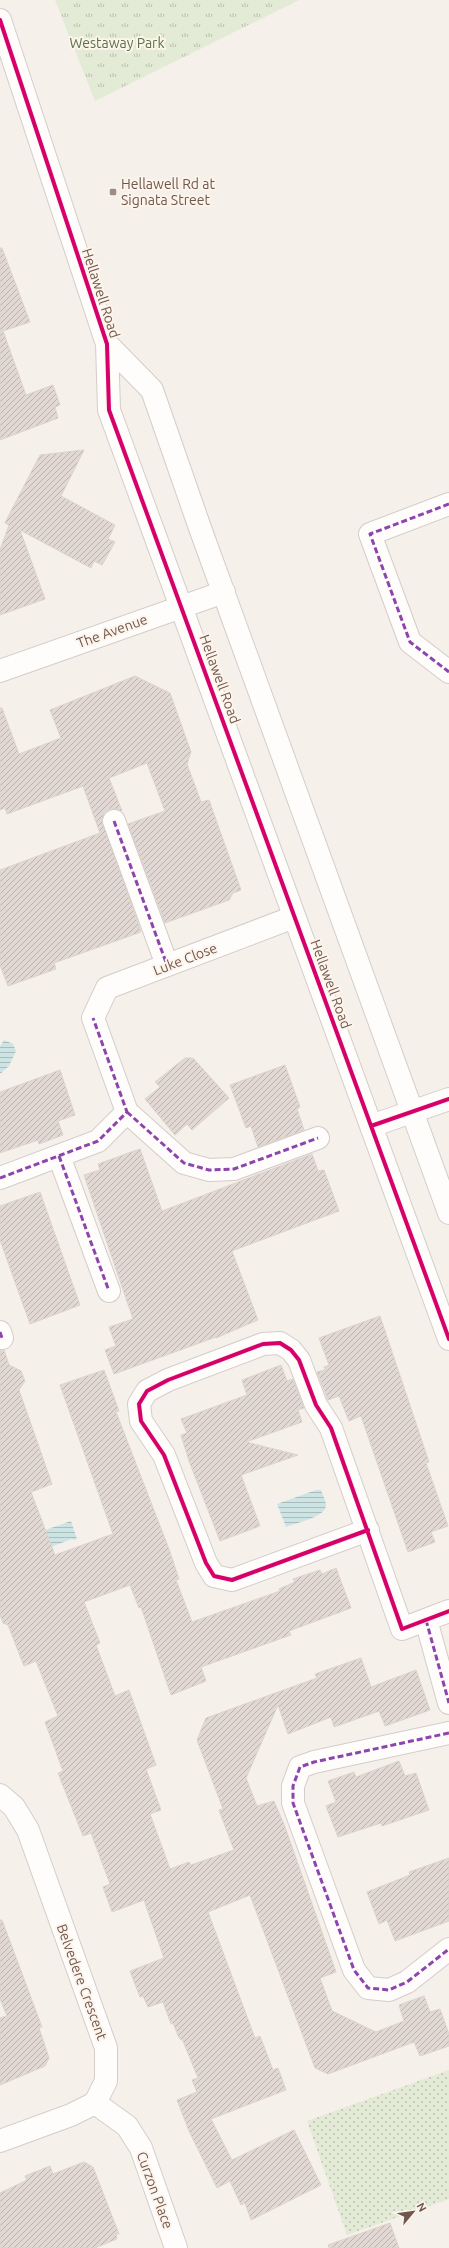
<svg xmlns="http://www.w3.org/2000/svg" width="449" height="2248" font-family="Ubuntu,sans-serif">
  <defs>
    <pattern id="grass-dots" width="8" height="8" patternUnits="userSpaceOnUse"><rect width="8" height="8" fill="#e3ead6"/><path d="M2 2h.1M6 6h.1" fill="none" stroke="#bcc0b0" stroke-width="1.8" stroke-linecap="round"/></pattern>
    <pattern id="park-tufts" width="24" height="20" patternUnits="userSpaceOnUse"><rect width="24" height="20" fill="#e3ead6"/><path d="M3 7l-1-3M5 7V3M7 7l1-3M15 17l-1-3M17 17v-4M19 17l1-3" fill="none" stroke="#bcc0b0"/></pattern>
    <pattern id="water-rules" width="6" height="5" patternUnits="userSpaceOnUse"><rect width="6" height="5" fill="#cde4e4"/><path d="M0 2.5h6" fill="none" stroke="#abbcbb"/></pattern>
    <pattern id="building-hatch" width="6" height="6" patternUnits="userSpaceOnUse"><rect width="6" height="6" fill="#e1d8d3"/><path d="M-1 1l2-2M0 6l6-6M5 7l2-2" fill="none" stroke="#bbb2ad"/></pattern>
  </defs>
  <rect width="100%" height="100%" fill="#f5f0ea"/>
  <path fill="url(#grass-dots)" d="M 449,2070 L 449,2199 L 347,2235 L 307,2121 Z"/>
  <path fill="url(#park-tufts)" d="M 55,0 L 299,0 L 95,101 Z"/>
  <path fill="url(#water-rules)" d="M 4,1040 L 13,1044 L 16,1051 L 9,1066 L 0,1074 L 0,1046 Z
    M 316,1490 L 321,1490 C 322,1494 326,1500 326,1505 C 326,1517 296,1523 286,1527 L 277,1504 Z
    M 71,1521 L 77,1539 L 73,1540 L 72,1539 L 48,1548 L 34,1534 Z"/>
  <path fill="url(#building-hatch)" stroke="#ddd3cd" d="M 0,248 L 2,248 L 30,322 L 3,331 L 26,395 L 53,385 L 60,405 L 55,407 L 58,418 L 0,440 Z
    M 84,450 L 61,496 L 115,525 L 108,539 L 115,542 L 102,565 L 94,561 L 91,568 L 20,530 L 45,599 L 0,615 L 0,550 L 9,525 L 5,523 L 11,511 L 40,455 Z
    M 135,676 L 170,693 L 191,752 L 187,764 L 201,802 L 209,800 L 241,890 L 233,893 L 229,900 L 165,923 L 128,824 L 165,811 L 147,763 L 109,778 L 122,811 L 116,809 L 109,809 L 104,813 L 102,819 L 141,932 L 54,963 L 56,969 L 8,986 L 0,965 L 0,870 L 100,833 L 83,786 L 7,814 L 5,808 L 0,810 L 0,708 L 2,708 L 19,754 L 61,738 L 50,710 Z
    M 185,1058 L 193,1058 L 229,1098 L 192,1130 L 187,1124 L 175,1135 L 145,1099 L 160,1087 L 155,1082 Z
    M 285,1065 L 300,1107 L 297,1109 L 304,1130 L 258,1147 L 251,1126 L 246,1128 L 230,1085 Z
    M 60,1070 L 75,1115 L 58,1121 L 63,1135 L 39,1144 L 38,1140 L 0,1153 L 0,1092 Z
    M 140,1149 L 162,1211 L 312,1154 L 318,1171 L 324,1170 L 339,1211 L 232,1251 L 258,1320 L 216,1338 L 216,1337 L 114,1374 L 105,1350 L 116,1346 L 109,1327 L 133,1319 L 84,1175 L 100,1170 L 98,1164 Z
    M 40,1192 L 80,1305 L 30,1324 L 0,1240 L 0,1206 Z
    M 380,1316 L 429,1462 L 426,1463 L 448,1526 L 431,1532 L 435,1542 L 408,1552 L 361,1416 L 349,1421 L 339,1396 L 328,1400 L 317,1372 L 325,1370 L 324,1367 L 329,1365 L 319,1338 Z
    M 0,1350 L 4,1350 L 9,1365 L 21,1371 L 25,1381 L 19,1390 L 52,1484 L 31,1492 L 55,1555 L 113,1534 L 60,1385 L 104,1370 L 119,1411 L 116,1412 L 169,1549 L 179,1579 L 176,1580 L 192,1622 L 280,1591 L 279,1589 L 295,1582 L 293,1579 L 320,1570 L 322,1574 L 336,1568 L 351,1608 L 289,1631 L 291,1635 L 201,1667 L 206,1681 L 171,1695 L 141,1607 L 139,1608 L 130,1585 L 84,1602 L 100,1643 L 96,1645 L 115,1696 L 129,1690 L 156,1765 L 146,1769 L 161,1810 L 150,1814 L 170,1869 L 189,1862 L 191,1865 L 234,1850 L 219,1810 L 223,1809 L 197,1740 L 206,1718 L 317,1678 L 315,1674 L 361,1658 L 371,1687 L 416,1670 L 430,1710 L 385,1726 L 379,1711 L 334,1727 L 331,1717 L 288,1734 L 278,1705 L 246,1778 L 257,1806 L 274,1801 L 285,1827 L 336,1972 L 320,1978 L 332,2011 L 376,2032 L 404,2021 L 399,2005 L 424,1996 L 430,2012 L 440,2009 L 449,2034 L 449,2046 L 420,2056 L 414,2042 L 328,2074 L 315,2068 L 250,1895 L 208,1912 L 255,2038 L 260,2036 L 273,2070 L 278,2068 L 286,2090 L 211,2119 L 232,2160 L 294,2130 L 321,2185 L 251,2220 L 245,2203 L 241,2205 L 230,2181 L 217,2188 L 189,2131 L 177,2100 L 197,2092 L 192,2080 L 198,2078 L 183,2041 L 179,2038 L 173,2023 L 171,2024 L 163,2002 L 148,2007 L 143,1996 L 140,1997 L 130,1971 L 164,1958 L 144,1900 L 112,1912 L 103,1887 L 110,1884 L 91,1833 L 83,1836 L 58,1773 L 63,1771 L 45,1722 L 58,1716 L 36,1661 L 24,1666 L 8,1625 L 3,1623 L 0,1615 Z
    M 281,1365 L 287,1381 L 293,1379 L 304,1408 L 298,1410 L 302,1422 L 246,1442 L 298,1455 L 241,1475 L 260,1526 L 220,1541 L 189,1461 L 181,1435 L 187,1433 L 181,1419 L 247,1395 L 242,1380 Z
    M 399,1761 L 405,1776 L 416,1773 L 429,1810 L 382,1826 L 381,1823 L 338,1837 L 326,1806 L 336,1802 L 328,1781 L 354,1772 L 356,1777 Z
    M 449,1858 L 449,1921 L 395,1941 L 387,1920 L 379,1924 L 367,1892 L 410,1875 L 409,1872 Z
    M 0,1920 L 2,1920 L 42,2027 L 39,2028 L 49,2058 L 45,2066 L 0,2085 L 0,2018 L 7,2016 L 0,1999 Z
    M 84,2162 L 93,2167 L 119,2234 L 116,2234 L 117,2239 L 95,2248 L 0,2248 L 0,2193 L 27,2180 L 25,2176 L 50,2166 L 53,2174 Z
    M 390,2223 L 399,2248 L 329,2248 L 328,2245 Z"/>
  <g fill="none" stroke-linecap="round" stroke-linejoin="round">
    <g stroke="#d4cdc8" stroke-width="24">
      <path id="minor" d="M 0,20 L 107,344 L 109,410 L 449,1339
        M 107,344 L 152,390 L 200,528 L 449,1213
        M 449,504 L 370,534 L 410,642 L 449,672
        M 0,671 L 224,592
        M 114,821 L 167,965
        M 127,1112 L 184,1163 L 209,1170 L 234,1169 L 318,1138
        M 371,1126 L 449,1099
        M 59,1156 L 109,1291
        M 0,1178 L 98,1141 L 127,1112 L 93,1018 L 107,988 L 294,917
        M 0,1332 L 2,1338
        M 368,1530 L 232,1580 L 214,1576 L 206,1563 L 164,1455 L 141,1421 L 139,1404 L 147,1391 L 168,1380 L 263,1344 L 280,1343 L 291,1350 L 299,1360 L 316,1405 L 331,1428 L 402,1629 L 449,1611
        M 426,1620 L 449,1703
        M 449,1733 L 314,1762 L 300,1767 L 293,1786 L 293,1803 L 354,1970 L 368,1988 L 389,1990 L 407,1982 L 449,1949
        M 0,1795 L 14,1807 L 28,1830 L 106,2048 L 106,2081 L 95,2103 L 71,2115 L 0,2141
        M 95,2103 L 127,2126 L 141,2148 L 176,2248"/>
    </g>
    <use href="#minor" stroke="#fefdfc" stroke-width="22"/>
    <path stroke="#8e44ad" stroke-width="3" stroke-dasharray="6 3" stroke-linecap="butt" d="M 449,504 L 370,534 L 410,642 L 449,672
      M 114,821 L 167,965
      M 127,1112 L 184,1163 L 209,1170 L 234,1169 L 318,1138
      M 59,1156 L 109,1291
      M 0,1178 L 98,1141 L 127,1112 L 93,1018
      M 0,1332 L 2,1338
      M 426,1620 L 449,1703
      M 449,1733 L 314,1762 L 300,1767 L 293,1786 L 293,1803 L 354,1970 L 368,1988 L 389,1990 L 407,1982 L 449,1949"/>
    <g stroke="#fdf4eb" stroke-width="6">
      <path id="cycleway" d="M 0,20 L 107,344 L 109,410 L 449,1339
        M 371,1126 L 449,1099
        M 368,1530 L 232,1580 L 214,1576 L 206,1563 L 164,1455 L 141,1421 L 139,1404 L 147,1391 L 168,1380 L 263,1344 L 280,1343 L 291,1350 L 299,1360 L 316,1405 L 331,1428 L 402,1629 L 449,1611"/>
    </g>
    <use href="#cycleway" stroke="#d6006c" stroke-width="4"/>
  </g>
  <rect fill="#9e8d85" stroke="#fdf4eb" stroke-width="1.5" x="109" y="188" width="8" height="8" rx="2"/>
  <g text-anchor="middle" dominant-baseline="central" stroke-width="4" stroke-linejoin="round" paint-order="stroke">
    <g font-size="14" fill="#587447" stroke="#fdf4eb">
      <text x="117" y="43">Westaway Park</text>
    </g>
    <g font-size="14" fill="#6f574e" stroke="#fdf4eb" text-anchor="start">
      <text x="121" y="184">Hellawell Rd at<tspan x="121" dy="16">Signata Street</tspan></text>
    </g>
    <g font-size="14" fill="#6f574e" stroke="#fdf4eb">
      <text transform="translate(101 293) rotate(72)">Hellawell Road</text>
      <text transform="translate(112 631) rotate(-20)">The Avenue</text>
      <text transform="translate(220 679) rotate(70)">Hellawell Road</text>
      <text transform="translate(185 959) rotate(-21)">Luke Close</text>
      <text transform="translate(331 984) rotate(70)">Hellawell Road</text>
      <text transform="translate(82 1982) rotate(70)">Belvedere Crescent</text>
      <text transform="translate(155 2190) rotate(70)">Curzon Place</text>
    </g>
  </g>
  <g transform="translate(413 2212) rotate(61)" stroke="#fdf4eb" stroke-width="3" paint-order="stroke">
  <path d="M0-3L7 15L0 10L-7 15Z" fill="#6f574e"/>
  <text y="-6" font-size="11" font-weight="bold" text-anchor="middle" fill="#6f574e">N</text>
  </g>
</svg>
